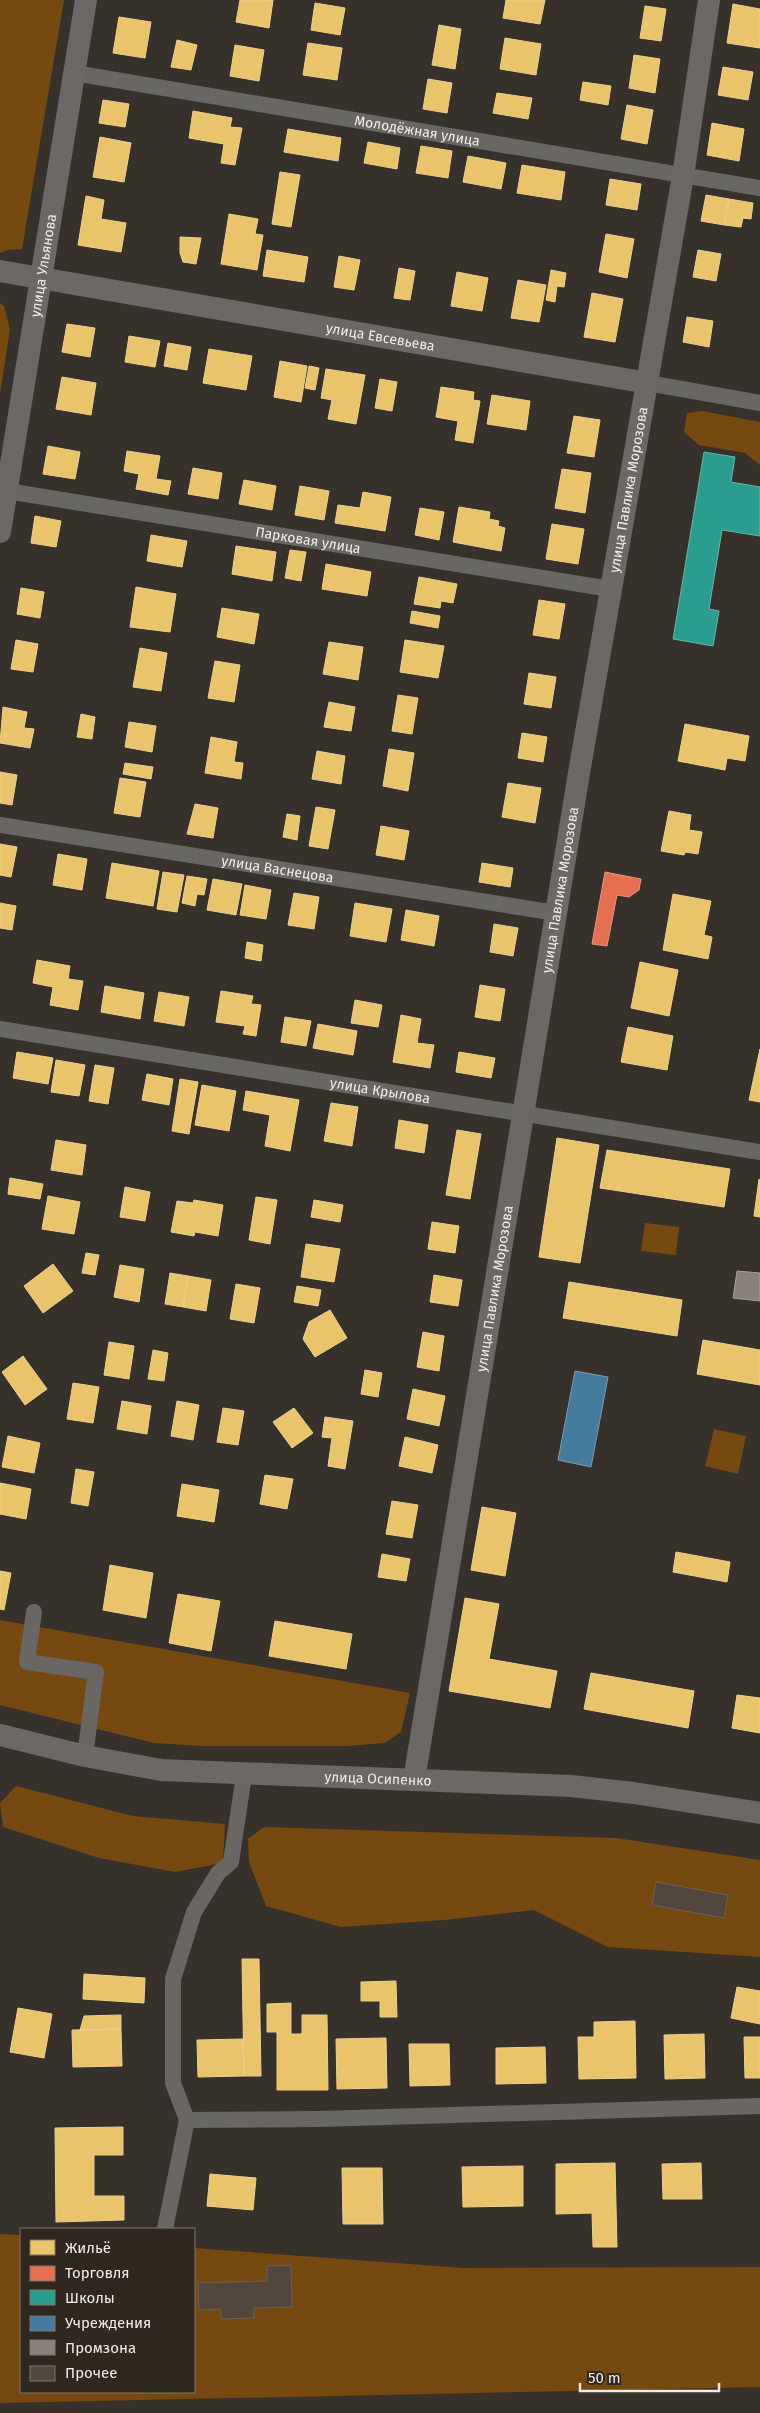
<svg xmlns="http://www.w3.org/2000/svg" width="760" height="2413" font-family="'Fira Sans',sans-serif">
  <rect width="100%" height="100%" fill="#37312c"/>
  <path fill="#75490f" d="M 0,0 L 64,0 L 22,249 L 8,250 L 0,253 Z
    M 0,303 L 4,306 L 10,329 L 0,395 Z
    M 702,411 L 760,422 L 760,465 L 745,453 L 699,445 L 684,432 L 687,413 Z
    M 645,1223 L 679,1227 L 676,1255 L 641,1251 Z
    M 714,1429 L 746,1436 L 738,1474 L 705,1466 Z
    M 0,1620 L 410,1693 L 401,1732 L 385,1743 L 347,1746 L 201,1746 L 154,1743 L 0,1705 Z
    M 16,1786 L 133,1816 L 225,1824 L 223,1863 L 175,1872 L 99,1858 L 3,1827 L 0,1803 Z
    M 264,1827 L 616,1838 L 760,1860 L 760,1957 L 608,1947 L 534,1910 L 444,1920 L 341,1927 L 266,1906 L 249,1862 L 248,1839 Z
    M 0,2234 L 21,2235 L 21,2392 L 194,2392 L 194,2248 L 464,2268 L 760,2267 L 760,2387 L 0,2403 Z"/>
  <path fill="#e9c46a" stroke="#ecd08f" d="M 240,0 L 273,0 L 269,28 L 236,22 Z
    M 506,0 L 545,0 L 540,24 L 503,18 Z
    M 315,3 L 345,8 L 340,35 L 311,30 Z
    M 733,4 L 760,9 L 760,48 L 727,43 Z
    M 645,6 L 666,9 L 661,41 L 640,38 Z
    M 119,17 L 151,22 L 145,58 L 113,53 Z
    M 439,25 L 461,29 L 455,69 L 432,65 Z
    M 505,38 L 541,44 L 536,75 L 500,69 Z
    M 177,40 L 197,45 L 191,70 L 171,67 Z
    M 308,43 L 342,48 L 337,80 L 303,75 Z
    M 235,45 L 264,50 L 259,81 L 230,76 Z
    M 634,55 L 660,59 L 655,93 L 629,88 Z
    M 723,67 L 753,72 L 748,100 L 718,95 Z
    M 428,79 L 452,83 L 447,113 L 423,109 Z
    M 583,82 L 611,86 L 608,105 L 580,100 Z
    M 497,93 L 532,98 L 528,119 L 493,113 Z
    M 103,100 L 129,104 L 125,127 L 99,123 Z
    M 627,105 L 653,110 L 647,144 L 621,139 Z
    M 193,111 L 232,118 L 230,127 L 242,128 L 235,165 L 221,163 L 224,144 L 189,138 Z
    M 712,123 L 744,129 L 739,161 L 707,155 Z
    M 288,129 L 341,138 L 338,161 L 284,152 Z
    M 100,137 L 131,143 L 124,182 L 93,177 Z
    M 368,142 L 400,148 L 397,169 L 364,163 Z
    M 421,146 L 452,151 L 448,178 L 416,173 Z
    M 468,156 L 506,163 L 501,189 L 463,182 Z
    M 522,165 L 565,172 L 561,200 L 517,193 Z
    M 280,172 L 300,175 L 291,227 L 272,224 Z
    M 610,179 L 641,184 L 637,210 L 606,205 Z
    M 706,195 L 729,199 L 724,225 L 701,221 Z
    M 86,196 L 104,200 L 101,219 L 126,223 L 121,252 L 78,245 Z
    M 729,199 L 753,203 L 751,219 L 743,218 L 741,227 L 724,225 Z
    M 229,214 L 258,219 L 255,234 L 263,235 L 257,270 L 221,264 Z
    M 606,234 L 634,239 L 627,278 L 599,272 Z
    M 180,237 L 201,238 L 196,264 L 183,262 L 180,253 Z
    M 267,250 L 308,257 L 304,282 L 263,276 Z
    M 698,250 L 721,254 L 716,281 L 693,277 Z
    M 339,256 L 360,260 L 354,290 L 334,287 Z
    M 399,268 L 415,271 L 410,300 L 394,298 Z
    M 551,270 L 566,273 L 564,287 L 557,286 L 555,302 L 546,300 Z
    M 457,272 L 488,278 L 482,311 L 451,306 Z
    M 518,280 L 546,285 L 539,322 L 511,318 Z
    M 592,293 L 623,299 L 615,342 L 584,337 Z
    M 687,317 L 713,321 L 709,347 L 683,342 Z
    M 67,324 L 95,328 L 90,357 L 62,352 Z
    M 129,336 L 160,341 L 155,367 L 125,362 Z
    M 168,343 L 191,347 L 187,370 L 164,366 Z
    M 209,349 L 252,356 L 246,390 L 203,383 Z
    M 280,361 L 307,366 L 301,402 L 274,397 Z
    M 309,366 L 319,368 L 315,390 L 305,388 Z
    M 326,369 L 365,375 L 356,424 L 328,419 L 332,400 L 321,398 Z
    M 62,377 L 96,383 L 91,415 L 56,409 Z
    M 380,379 L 397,382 L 392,411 L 375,408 Z
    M 441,387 L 474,392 L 473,400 L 480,401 L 473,443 L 455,440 L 458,421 L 436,417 Z
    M 492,395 L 530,401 L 526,430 L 487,424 Z
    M 574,416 L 600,420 L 594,457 L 567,453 Z
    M 48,446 L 80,452 L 75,479 L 43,474 Z
    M 127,451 L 160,456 L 156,479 L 171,481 L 168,495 L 136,489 L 139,474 L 124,471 Z
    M 193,468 L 222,473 L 218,499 L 188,494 Z
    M 562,469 L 591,473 L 585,513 L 555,508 Z
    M 244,480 L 276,486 L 272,510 L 239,504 Z
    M 300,486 L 329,491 L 324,520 L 295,515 Z
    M 363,492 L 391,497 L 385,531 L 335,523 L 338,505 L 360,508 Z
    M 459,507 L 490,512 L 489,519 L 499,521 L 498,526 L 505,528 L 501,551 L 453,542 Z
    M 420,508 L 444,512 L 439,540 L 415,535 Z
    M 35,516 L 61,521 L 56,547 L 31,543 Z
    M 552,524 L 584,529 L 578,564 L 546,559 Z
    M 151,535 L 187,541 L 182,567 L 147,561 Z
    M 236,546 L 276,552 L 272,581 L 232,574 Z
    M 290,550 L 306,552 L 301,581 L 285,578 Z
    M 326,564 L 371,572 L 367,596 L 322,589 Z
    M 419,577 L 457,584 L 453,603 L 441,601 L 440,608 L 414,604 Z
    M 136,587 L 176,594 L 170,632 L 130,627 Z
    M 21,588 L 44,592 L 40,618 L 17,614 Z
    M 539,600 L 565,604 L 559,639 L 533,635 Z
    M 222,608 L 259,614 L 254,644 L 217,637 Z
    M 412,611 L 440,616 L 438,628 L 410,623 Z
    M 16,640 L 38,644 L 33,672 L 11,669 Z
    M 405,640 L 444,646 L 438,678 L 400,672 Z
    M 329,642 L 363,647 L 358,680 L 323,674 Z
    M 140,648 L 167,653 L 161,691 L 133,687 Z
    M 215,661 L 240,665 L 234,702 L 208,698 Z
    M 529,673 L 556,677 L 551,708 L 524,704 Z
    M 398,695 L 418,698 L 412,734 L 392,731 Z
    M 329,702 L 355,707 L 351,731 L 324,727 Z
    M 3,707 L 27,712 L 24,728 L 34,729 L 30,748 L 0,743 Z
    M 81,714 L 95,717 L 92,739 L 77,737 Z
    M 129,722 L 156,726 L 152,752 L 125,747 Z
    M 685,724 L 749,736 L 745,761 L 727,758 L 725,770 L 678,761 Z
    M 522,733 L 547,737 L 543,762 L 518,758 Z
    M 211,737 L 237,742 L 234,762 L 243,763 L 241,779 L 205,773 Z
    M 389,749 L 414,753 L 408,791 L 383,786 Z
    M 317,751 L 345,756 L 341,784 L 312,779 Z
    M 125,763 L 153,767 L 151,779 L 123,774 Z
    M 0,772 L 17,775 L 12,805 L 0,803 Z
    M 120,778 L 146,782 L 140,817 L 114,813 Z
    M 508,783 L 541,788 L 535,823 L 502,817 Z
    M 195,804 L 218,808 L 213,838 L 187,834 Z
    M 316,807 L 335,810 L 328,849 L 309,846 Z
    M 669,811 L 691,815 L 689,830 L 702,832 L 698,854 L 685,852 L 684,855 L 661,851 Z
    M 287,814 L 300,816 L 297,840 L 283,837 Z
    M 381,826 L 409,831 L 404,860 L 376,855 Z
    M 0,844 L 17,847 L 11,877 L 0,875 Z
    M 58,854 L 87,859 L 82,890 L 53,885 Z
    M 112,863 L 159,871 L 153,906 L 106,898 Z
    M 482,863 L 513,868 L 510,887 L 479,882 Z
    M 163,872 L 184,875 L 177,912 L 157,909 Z
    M 187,876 L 207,879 L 204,895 L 197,894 L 195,906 L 182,903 Z
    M 213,879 L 242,884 L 236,915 L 207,910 Z
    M 245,885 L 271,890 L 266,919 L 240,915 Z
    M 294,893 L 319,897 L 314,929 L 288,925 Z
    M 673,894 L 711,901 L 704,935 L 712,937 L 708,959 L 663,950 Z
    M 0,903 L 16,906 L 12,930 L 0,928 Z
    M 355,903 L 392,909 L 386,942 L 350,936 Z
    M 406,910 L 439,916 L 434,946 L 401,940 Z
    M 494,924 L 518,928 L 513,956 L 490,952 Z
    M 247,942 L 263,945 L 261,961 L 245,958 Z
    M 37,960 L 70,966 L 68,979 L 83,981 L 78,1010 L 50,1005 L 53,987 L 33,983 Z
    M 640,962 L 678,970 L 669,1016 L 631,1008 Z
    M 480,985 L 505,989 L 500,1021 L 475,1017 Z
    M 105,986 L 144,993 L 140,1019 L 101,1012 Z
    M 221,991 L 253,996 L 251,1004 L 261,1005 L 256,1036 L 243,1034 L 245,1026 L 216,1022 Z
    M 159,992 L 189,997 L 184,1026 L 154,1021 Z
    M 355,1000 L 382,1005 L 378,1027 L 351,1023 Z
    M 401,1015 L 421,1019 L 417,1043 L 434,1045 L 430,1068 L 393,1062 Z
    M 285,1017 L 311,1021 L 306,1046 L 281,1042 Z
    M 318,1024 L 357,1031 L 353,1055 L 313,1048 Z
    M 628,1027 L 673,1036 L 667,1070 L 621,1062 Z
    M 760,1049 L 760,1102 L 749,1100 Z
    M 17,1052 L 53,1058 L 48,1084 L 13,1078 Z
    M 459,1052 L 495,1058 L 491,1078 L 456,1072 Z
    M 56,1060 L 85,1065 L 79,1096 L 51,1092 Z
    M 95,1065 L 114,1068 L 108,1104 L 89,1101 Z
    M 147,1074 L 173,1079 L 169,1105 L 142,1100 Z
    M 180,1079 L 198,1082 L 189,1134 L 172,1131 Z
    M 202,1085 L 236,1091 L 229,1131 L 195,1125 Z
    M 246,1091 L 299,1100 L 290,1151 L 265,1146 L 270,1115 L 243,1110 Z
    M 331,1103 L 358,1107 L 352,1146 L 324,1141 Z
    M 399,1120 L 428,1125 L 424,1153 L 395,1148 Z
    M 457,1130 L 481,1134 L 470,1199 L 446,1195 Z
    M 557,1138 L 599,1145 L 580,1263 L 539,1257 Z
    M 56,1140 L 86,1145 L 82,1175 L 51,1170 Z
    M 607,1150 L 730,1169 L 724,1207 L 600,1188 Z
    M 10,1178 L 43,1184 L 40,1199 L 8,1194 Z
    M 759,1179 L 760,1180 L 760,1217 L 754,1216 Z
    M 125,1187 L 150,1192 L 145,1221 L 120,1217 Z
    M 48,1196 L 80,1202 L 74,1234 L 42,1229 Z
    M 256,1197 L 277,1200 L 270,1244 L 249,1240 Z
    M 194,1200 L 223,1205 L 218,1236 L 195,1232 L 194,1236 L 171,1232 L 177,1201 L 193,1203 Z
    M 314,1200 L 343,1205 L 340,1222 L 311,1217 Z
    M 432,1222 L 459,1226 L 455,1253 L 428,1249 Z
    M 306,1244 L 340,1249 L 334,1282 L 301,1277 Z
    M 86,1253 L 99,1255 L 95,1275 L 82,1273 Z
    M 53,1264 L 73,1291 L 43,1313 L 24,1286 Z
    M 120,1265 L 144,1269 L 139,1302 L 114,1297 Z
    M 170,1273 L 188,1276 L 183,1307 L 165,1304 Z
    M 434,1275 L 462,1280 L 458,1306 L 430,1302 Z
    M 188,1276 L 211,1280 L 206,1311 L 183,1307 Z
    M 569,1282 L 682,1300 L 677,1336 L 563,1318 Z
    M 236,1284 L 260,1288 L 254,1323 L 230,1319 Z
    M 297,1286 L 321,1290 L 318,1306 L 294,1302 Z
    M 330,1310 L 347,1338 L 315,1357 L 303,1339 L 309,1322 Z
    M 423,1332 L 444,1336 L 439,1371 L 417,1367 Z
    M 703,1340 L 760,1350 L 760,1385 L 697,1374 Z
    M 109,1342 L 134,1346 L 129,1379 L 104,1375 Z
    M 153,1350 L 168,1353 L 164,1381 L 148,1379 Z
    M 23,1356 L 47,1389 L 25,1405 L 2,1372 Z
    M 365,1370 L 382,1373 L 378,1397 L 361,1394 Z
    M 73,1383 L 99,1387 L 93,1423 L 67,1419 Z
    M 413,1389 L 445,1396 L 439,1426 L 407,1419 Z
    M 122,1401 L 151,1406 L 147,1434 L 117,1429 Z
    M 177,1401 L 199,1405 L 193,1440 L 171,1436 Z
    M 223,1408 L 244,1411 L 238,1445 L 217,1442 Z
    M 294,1408 L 313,1433 L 292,1448 L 273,1422 Z
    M 325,1417 L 353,1421 L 345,1469 L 328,1466 L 332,1438 L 322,1437 Z
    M 8,1436 L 40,1443 L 34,1473 L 2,1467 Z
    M 405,1437 L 438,1445 L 432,1473 L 399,1466 Z
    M 76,1469 L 94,1472 L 88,1506 L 71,1503 Z
    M 265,1475 L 293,1479 L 287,1509 L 260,1504 Z
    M 0,1483 L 31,1489 L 26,1519 L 0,1514 Z
    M 182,1484 L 219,1490 L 214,1522 L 177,1516 Z
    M 392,1501 L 418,1505 L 412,1538 L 386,1534 Z
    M 482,1507 L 516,1513 L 505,1576 L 471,1570 Z
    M 676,1552 L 730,1562 L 727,1582 L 673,1572 Z
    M 382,1554 L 410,1559 L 406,1581 L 378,1577 Z
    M 110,1565 L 153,1573 L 146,1618 L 103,1610 Z
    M 0,1571 L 11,1573 L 4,1610 L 0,1609 Z
    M 178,1594 L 220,1601 L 211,1651 L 169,1643 Z
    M 465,1598 L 499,1604 L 489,1659 L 557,1671 L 550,1708 L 449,1691 Z
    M 275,1621 L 352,1634 L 346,1669 L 269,1656 Z
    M 591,1673 L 694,1691 L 688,1728 L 584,1709 Z
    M 737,1695 L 760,1698 L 760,1733 L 732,1728 Z
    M 242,1959 L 259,1959 L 261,2076 L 244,2076 Z
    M 84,1974 L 145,1978 L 144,2003 L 83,1999 Z
    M 396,1981 L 397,2017 L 380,2017 L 380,2001 L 361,2001 L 361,1982 Z
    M 737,1987 L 760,1991 L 760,2024 L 731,2018 Z
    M 291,2003 L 291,2034 L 302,2034 L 302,2015 L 327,2015 L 328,2090 L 277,2090 L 277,2032 L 267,2032 L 267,2004 Z
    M 18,2008 L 52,2014 L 44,2058 L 10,2052 Z
    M 121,2015 L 121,2029 L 80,2030 L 84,2016 Z
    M 635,2021 L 636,2078 L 579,2079 L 578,2037 L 594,2037 L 594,2022 Z
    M 121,2029 L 122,2066 L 73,2067 L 72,2030 Z
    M 704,2034 L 705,2078 L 665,2079 L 664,2035 Z
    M 744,2037 L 760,2037 L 760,2078 L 745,2078 Z
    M 386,2038 L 387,2088 L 337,2089 L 336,2039 Z
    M 243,2039 L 244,2076 L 198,2077 L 197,2040 Z
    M 409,2044 L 449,2044 L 450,2085 L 410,2086 Z
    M 545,2047 L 546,2083 L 496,2084 L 496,2048 Z
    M 123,2127 L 123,2155 L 94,2155 L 94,2196 L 124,2196 L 124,2220 L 56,2222 L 55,2128 Z
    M 615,2163 L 617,2247 L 593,2247 L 592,2213 L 556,2214 L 556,2164 Z
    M 701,2163 L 702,2199 L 663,2199 L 662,2164 Z
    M 523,2166 L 523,2206 L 463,2207 L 462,2167 Z
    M 342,2168 L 382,2168 L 383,2224 L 343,2224 Z
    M 210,2174 L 256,2178 L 253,2210 L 207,2206 Z"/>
  <path fill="#e76f51" stroke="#ea947e" d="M 605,872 L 641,879 L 639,890 L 629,897 L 617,895 L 607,946 L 592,944 Z"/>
  <path fill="#2a9d8f" stroke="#66b5a9" d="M 704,452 L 735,457 L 731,482 L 760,487 L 760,536 L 722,530 L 709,609 L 719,611 L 713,646 L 673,639 Z"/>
  <path fill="#457b9d" stroke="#799db3" d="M 575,1371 L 608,1377 L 591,1467 L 558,1460 Z"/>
  <path fill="#8a817c" stroke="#a9a19c" d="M 737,1271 L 760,1273 L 760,1301 L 733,1298 Z"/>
  <path fill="#51473d" stroke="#66615d" d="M 656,1882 L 728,1895 L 724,1918 L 652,1905 Z
    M 291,2265 L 292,2307 L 254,2308 L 254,2318 L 221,2319 L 221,2309 L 199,2310 L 198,2283 L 267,2281 L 267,2266 Z"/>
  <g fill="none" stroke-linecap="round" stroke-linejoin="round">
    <g stroke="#696764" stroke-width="16">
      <path id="s1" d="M 74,73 L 760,188"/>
      <path d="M 648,383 L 760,403"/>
      <path id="s2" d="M 7,491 L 610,589"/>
      <path id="s3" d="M 0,825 L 556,913"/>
      <path id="s4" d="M 0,1029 L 760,1152"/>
      <path d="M 34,1612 L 27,1662 L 96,1672 L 85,1756"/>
      <path d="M 244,1775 L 231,1862 L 218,1873 L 194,1912 L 173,1979 L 173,2083 L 187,2120 L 319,2119 L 760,2106"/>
      <path d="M 165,2229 L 187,2120"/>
    </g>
    <g stroke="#6b6866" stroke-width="22">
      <path id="s5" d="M 0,271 L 648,383"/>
      <path id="s6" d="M 0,532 L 86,0"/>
      <path id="s7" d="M 0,1735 L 85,1756 L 161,1770 L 571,1786 L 634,1793 L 760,1813"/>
      <path id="s8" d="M 414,1780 L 580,767 L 683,176 L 709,0"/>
    </g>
  </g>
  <g text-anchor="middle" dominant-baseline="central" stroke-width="5" stroke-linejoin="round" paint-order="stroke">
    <g font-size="14" fill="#f2ece6" stroke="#30281f">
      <text stroke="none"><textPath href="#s1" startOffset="348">Молодёжная улица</textPath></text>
      <text stroke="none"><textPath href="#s6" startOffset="270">улица Ульянова</textPath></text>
      <text stroke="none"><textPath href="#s5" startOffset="386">улица Евсевьева</textPath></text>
      <text stroke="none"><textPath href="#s8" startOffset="1308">улица Павлика Морозова</textPath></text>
      <text stroke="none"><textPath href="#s2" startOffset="305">Парковая улица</textPath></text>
      <text stroke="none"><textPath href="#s3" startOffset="281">улица Васнецова</textPath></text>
      <text stroke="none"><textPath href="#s8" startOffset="902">улица Павлика Морозова</textPath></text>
      <text stroke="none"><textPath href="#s4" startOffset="385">улица Крылова</textPath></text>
      <text stroke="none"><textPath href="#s8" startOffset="498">улица Павлика Морозова</textPath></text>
      <text stroke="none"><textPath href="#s7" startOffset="382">улица Осипенко</textPath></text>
    </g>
  </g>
  <rect x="20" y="2228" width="175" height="165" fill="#30281f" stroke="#7e766f"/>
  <rect x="30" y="2240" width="25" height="15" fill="#e9c46a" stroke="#7e766f"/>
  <text x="65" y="2253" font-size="15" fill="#f2ece6">Жильё</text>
  <rect x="30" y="2266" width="25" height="15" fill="#e76f51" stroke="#7e766f"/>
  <text x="65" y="2278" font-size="15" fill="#f2ece6">Торговля</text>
  <rect x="30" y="2290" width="25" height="15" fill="#2a9d8f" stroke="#7e766f"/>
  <text x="65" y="2303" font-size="15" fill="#f2ece6">Школы</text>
  <rect x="30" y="2316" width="25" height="15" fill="#457b9d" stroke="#7e766f"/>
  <text x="65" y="2328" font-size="15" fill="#f2ece6">Учреждения</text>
  <rect x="30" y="2340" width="25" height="15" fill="#8a817c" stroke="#7e766f"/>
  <text x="65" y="2353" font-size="15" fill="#f2ece6">Промзона</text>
  <rect x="30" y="2366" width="25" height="15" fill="#51473d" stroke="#7e766f"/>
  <text x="65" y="2378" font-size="15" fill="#f2ece6">Прочее</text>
  <path d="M580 2383v8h139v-8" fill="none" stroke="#f2ece6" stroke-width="2.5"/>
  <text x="588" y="2383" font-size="15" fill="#f2ece6" stroke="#30281f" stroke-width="4" paint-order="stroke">50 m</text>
</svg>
